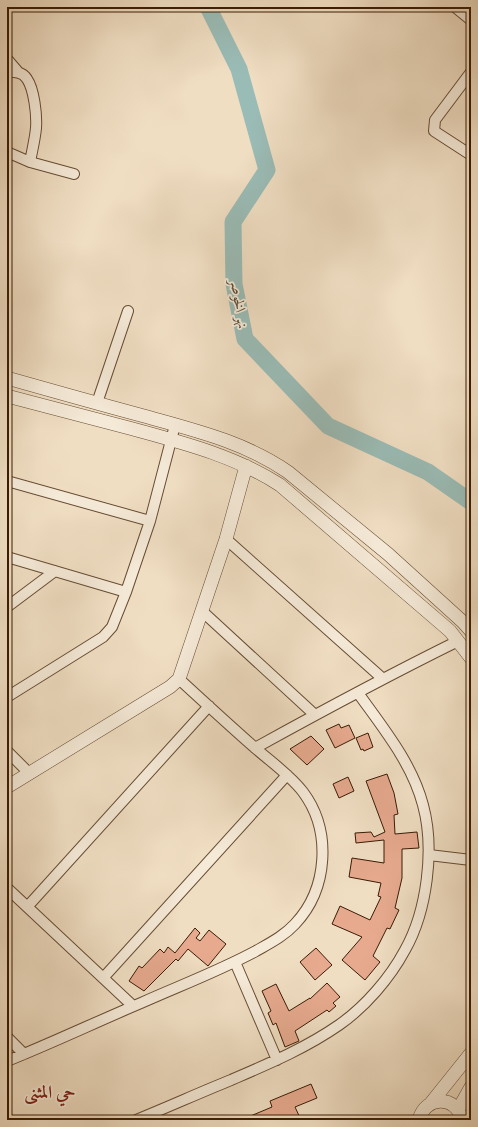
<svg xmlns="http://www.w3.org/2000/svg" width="478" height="1127" font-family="'IM FELL DW Pica',Amiri,serif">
  <rect width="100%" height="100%" fill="#f0dec3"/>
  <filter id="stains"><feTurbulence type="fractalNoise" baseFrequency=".005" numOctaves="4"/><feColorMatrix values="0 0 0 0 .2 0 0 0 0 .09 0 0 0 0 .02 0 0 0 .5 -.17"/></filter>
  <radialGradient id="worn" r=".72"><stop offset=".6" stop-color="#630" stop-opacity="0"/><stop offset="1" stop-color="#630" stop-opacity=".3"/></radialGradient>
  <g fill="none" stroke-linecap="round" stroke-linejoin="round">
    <path stroke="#9abcb6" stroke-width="17" d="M 208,7 L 239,69 L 267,170 L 233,222 L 234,284 L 245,339 L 328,426 L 428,472 L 471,502"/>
  </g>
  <path fill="#e7aa8f" stroke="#391b03" d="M 339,724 L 341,728 L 349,725 L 355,738 L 335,748 L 326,730 Z
    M 368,733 L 373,747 L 364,751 L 363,749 L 361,750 L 356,738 Z
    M 311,736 L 324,749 L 307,765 L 290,749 Z
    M 387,774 L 394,793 L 398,814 L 394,815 L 395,834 L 417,832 L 419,848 L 402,849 L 402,878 L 395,908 L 399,910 L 390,929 L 387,928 L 373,956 L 380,962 L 365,980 L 342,960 L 362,937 L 332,924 L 340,906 L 370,920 L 381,897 L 378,896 L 381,883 L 349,877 L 352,858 L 384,863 L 384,840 L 356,843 L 355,833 L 371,832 L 374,837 L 385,832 L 366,781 Z
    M 348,777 L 354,791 L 339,798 L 333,784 Z
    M 195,928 L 200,933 L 196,938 L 200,941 L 209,930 L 226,944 L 208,966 L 188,949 L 178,961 L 176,959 L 144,991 L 129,981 L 139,966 L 142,968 L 160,949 L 164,953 L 168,947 L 175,953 Z
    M 316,948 L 332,965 L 315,980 L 300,962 Z
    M 327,983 L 340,997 L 333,1003 L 336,1006 L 329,1012 L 327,1010 L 295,1031 L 299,1041 L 285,1047 L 276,1023 L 273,1025 L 268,1013 L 271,1011 L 262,991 L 276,984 L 289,1011 L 310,998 L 310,999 Z
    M 311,1084 L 317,1098 L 295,1107 L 301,1120 L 241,1120 L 272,1107 L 270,1101 Z"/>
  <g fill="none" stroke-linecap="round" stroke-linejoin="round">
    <g stroke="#674c33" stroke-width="12">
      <path id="minor" d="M 455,7 L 471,20
        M 7,59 L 19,73
        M 471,72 L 435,120 L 434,131 L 471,155
        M 7,73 C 14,71 23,72 27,79 C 34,89 37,115 36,128 C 35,139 32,151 30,162
        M 7,152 L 30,162 L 74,174
        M 97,403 L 128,311
        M 7,481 L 150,521
        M 226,539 L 382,678
        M 7,557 L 126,592
        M 7,607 L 55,571
        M 203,612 L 315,715
        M 7,697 L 103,637 L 112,627 L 126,592 L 150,521 L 175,425
        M 255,748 C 322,711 389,675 458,641
        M 7,751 L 29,773
        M 429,855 L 471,860
        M 7,888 L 133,1006
        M 28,906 L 209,706
        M 235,962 L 277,1060
        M 104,977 L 287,775
        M 7,1037 L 24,1054
        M 7,1061 C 52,1043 96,1022 141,1003 C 179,986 219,971 256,951 C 270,943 284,936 295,924 C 328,889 332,831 303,792 C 290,775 271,762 254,747 C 229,725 204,702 179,679
        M 136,1120 C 168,1107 199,1093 231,1080 C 268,1064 306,1048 339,1025 C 365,1007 390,978 405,950 C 427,911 435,849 423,805 C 412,763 383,728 358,693"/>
    </g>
    <g stroke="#674c33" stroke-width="14">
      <path id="tertiary" d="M 7,378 C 53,391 99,404 144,416 C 194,430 245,442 288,472 L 388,554 L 463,622 L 471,631
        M 7,396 C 49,407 91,418 133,429 C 184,443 235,456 280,485 L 450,631 L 471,658
        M 7,787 L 170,687 L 179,679 L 226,539 L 246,466
        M 431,1103 L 471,1053
        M 458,1110 L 471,1087
        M 419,1120 C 425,1095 457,1095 462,1120"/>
    </g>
    <use href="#minor" stroke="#f5ead8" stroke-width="10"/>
    <use href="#tertiary" stroke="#f5ead8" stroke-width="13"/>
  </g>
  <g text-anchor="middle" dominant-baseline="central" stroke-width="3.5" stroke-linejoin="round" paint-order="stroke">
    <g font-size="15" font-style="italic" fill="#564b39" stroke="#f5ead8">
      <text transform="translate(239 304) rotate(81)">نهر الخوصر</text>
    </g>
    <g font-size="18" font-weight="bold" fill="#7a1f14" stroke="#f5ead8">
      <text x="50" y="1093">حي المثنى</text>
    </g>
  </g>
  <rect width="478" height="1127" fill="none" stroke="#f0dec3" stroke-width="24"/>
  <rect x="8" y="8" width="462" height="1111" fill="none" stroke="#391b03" stroke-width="2"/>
  <rect x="12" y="12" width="454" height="1103" fill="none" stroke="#391b03"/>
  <rect width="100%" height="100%" filter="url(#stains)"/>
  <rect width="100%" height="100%" fill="url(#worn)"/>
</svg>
